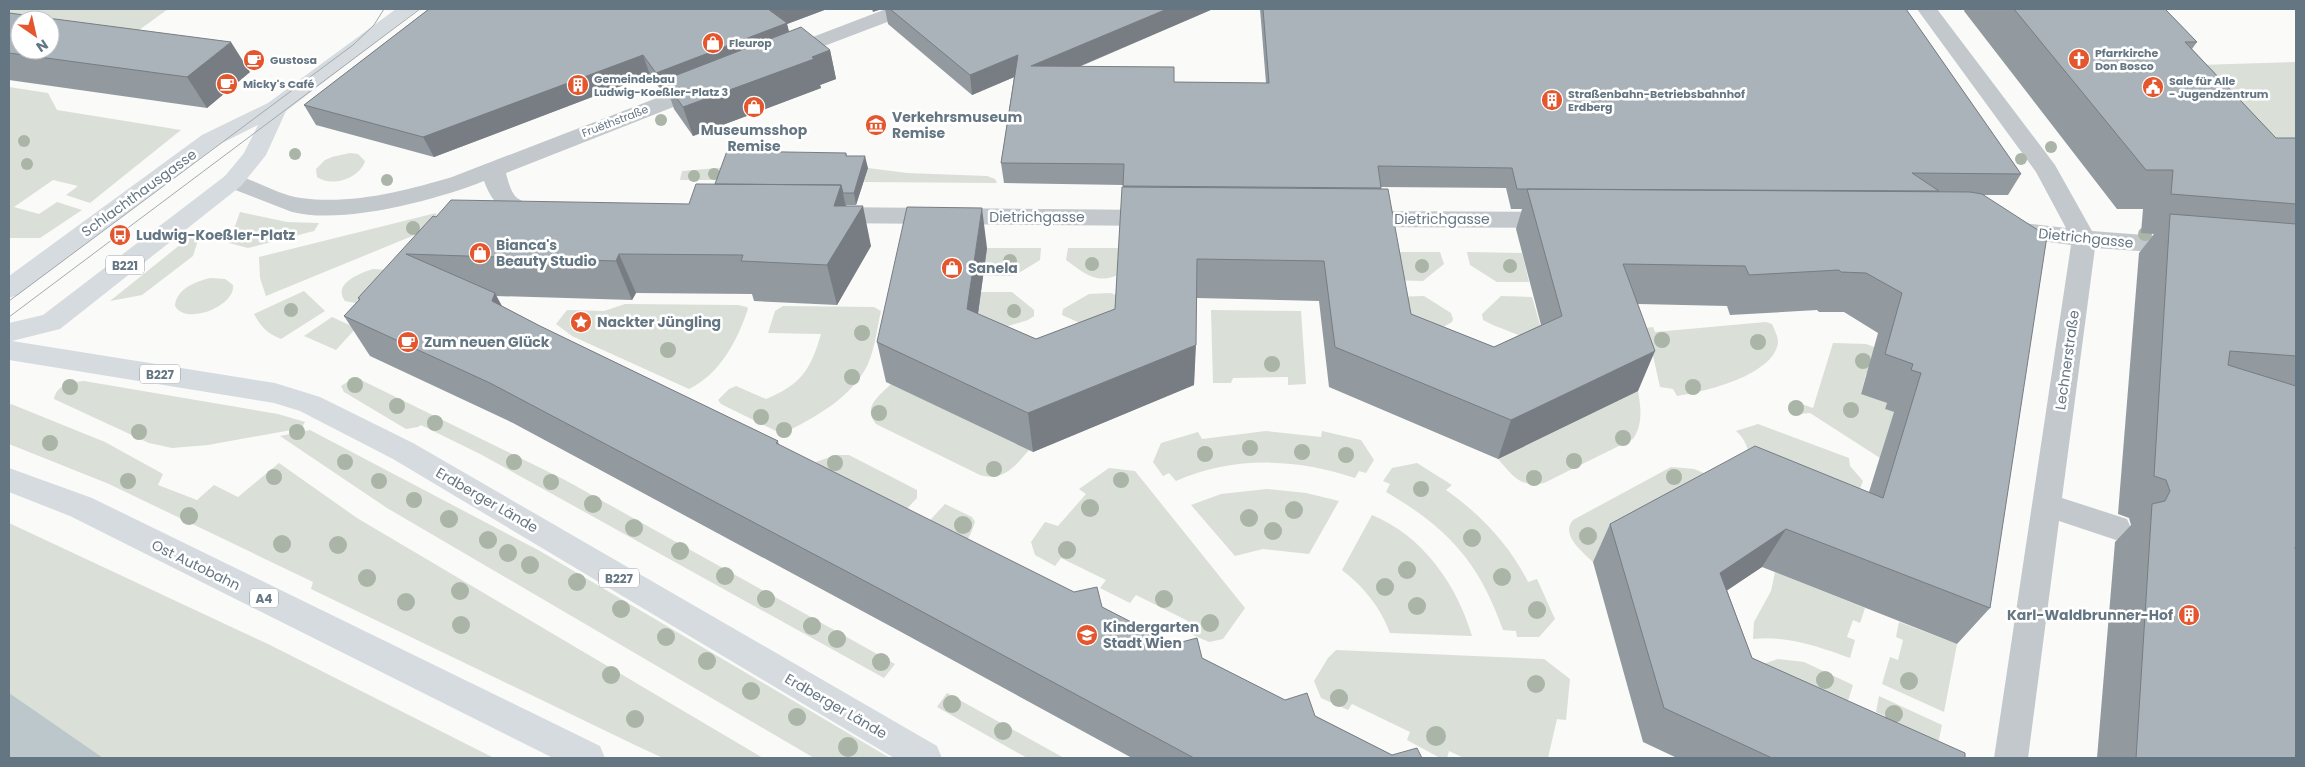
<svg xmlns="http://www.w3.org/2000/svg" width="2305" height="767" font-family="Poppins,sans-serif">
  <rect width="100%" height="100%" fill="#fafaf8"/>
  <path fill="#dadfd7" d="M 9,9 L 168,9 L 113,49 L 50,20 L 20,20 L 9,34 Z
    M 2296,62 L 2296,167 L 2199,65 Z
    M 9,87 L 48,93 L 57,110 L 181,130 L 90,203 L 66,195 L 78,186 L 53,180 L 14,207 L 39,214 L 57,202 L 82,210 L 40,238 L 9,238 Z
    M 350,153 L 358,154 L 365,161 C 360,178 332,188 317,177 L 316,169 L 325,160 L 332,157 Z
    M 729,167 L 725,180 L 680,180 L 682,171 Z
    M 868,168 L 907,173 L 987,176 L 995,179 L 997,183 L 864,182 Z
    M 240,212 L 287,222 L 319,223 L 314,231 L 248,248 L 229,243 Z
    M 436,213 L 439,225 L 266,296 L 260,278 L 259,257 Z
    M 196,232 L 200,234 L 193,256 L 142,295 L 110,301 Z
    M 987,248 L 1041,248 L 1040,260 L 1014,276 L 982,276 Z
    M 1068,248 L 1122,248 L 1122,273 C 1098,286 1085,274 1066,260 Z
    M 1385,252 L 1440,252 L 1444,264 L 1423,281 L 1389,280 Z
    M 1467,252 L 1522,253 L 1529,282 L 1497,282 L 1470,265 Z
    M 373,269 L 389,270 L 360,304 L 345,301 C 332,284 360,273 373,269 Z
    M 211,278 L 225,279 L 233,285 C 236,306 186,326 175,306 C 176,289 196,281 211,278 Z
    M 304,291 L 325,311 L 281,339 C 267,333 261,327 254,314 Z
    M 980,292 L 1012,292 L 1034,310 L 1034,316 L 1028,320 L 995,330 L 974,341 Z
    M 1111,293 L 1120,297 L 1111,337 L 1062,315 L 1063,309 L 1089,294 Z
    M 1424,296 L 1451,313 L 1453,319 L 1452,322 L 1402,350 L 1392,297 Z
    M 1501,296 L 1532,297 L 1545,342 L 1539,343 L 1493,325 L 1483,320 L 1482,314 Z
    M 625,304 L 738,305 L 747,307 L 748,309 C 737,341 720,374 689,389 L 572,336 L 556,324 L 567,310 L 604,311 Z
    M 783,306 L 874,307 L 881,311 C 877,328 875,348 868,364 C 852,398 814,418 782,434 L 721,404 L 718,400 L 729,389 L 736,386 L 766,399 C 801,385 811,369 821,334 L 768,333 L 775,311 Z
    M 1211,310 L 1301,311 L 1306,384 L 1288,385 L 1288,377 L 1233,378 L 1231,383 L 1213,383 Z
    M 332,317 L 356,328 L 336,350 L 304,336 Z
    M 1766,322 L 1772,324 C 1774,329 1778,336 1778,342 C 1775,375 1704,392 1677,396 L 1673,389 L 1660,387 L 1649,338 L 1638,329 L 1653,327 L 1655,332 Z
    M 1833,343 L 1866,344 L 1908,359 L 1866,374 L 1861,393 L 1887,403 L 1885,409 L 1894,412 L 1880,458 L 1810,413 L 1800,414 L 1791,407 L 1793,401 L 1813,408 Z
    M 355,377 L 565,480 L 895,664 L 884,678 L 482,455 L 421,425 L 418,427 L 406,429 L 344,392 L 341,386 Z
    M 84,381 L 278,414 L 305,422 L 302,427 L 297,429 L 208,445 L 172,448 L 149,443 L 54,399 C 57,384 72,382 84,381 Z
    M 891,384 L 1029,450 C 1015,466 1004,482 980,475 L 876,424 C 862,407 879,396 891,384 Z
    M 1638,391 C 1641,407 1643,425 1633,439 L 1544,483 C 1520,488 1513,476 1498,459 Z
    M 11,404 L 105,442 L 163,474 L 158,485 L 197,500 L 214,485 L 238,497 L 279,463 L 357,518 L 763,758 L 663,758 L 637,746 L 311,589 L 313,582 L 109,484 L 9,444 L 9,406 Z
    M 1758,424 L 1849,458 L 1850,466 L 1863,481 L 1858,494 L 1749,458 C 1748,447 1745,439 1736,431 Z
    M 310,430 L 540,551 L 890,758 L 814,758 L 387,508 L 280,436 Z
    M 1266,431 L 1321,437 L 1322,431 L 1361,440 L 1374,460 L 1366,473 L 1359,471 L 1355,478 C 1296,458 1233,456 1176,481 L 1169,473 L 1163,476 L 1153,462 L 1161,443 L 1198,432 L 1202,439 Z
    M 836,455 L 849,455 L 917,490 L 917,498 L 886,531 L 796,485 L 816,462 Z
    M 1417,463 L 1452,485 L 1446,490 C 1479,513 1510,545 1528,582 L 1537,579 L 1555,619 L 1539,637 L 1517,637 L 1516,631 L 1503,630 C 1479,562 1448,528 1386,492 L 1390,484 L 1383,481 L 1392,468 Z
    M 1671,467 L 1694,469 L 1733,485 L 1593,562 C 1583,552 1560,535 1573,520 Z
    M 1109,468 L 1135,471 L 1245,608 L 1223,639 L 1209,642 L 1182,630 L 1188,621 L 1136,595 L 1130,603 L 1100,588 L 1106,580 L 1061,558 L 1055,566 L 1035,555 L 1031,542 L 1045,522 L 1058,526 L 1086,494 L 1079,489 Z
    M 1267,489 L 1306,493 L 1339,501 L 1309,554 L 1263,549 L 1235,556 L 1191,505 L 1221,494 Z
    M 945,504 L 972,517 L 975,522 L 971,533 L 953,565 L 909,543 Z
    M 1372,515 C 1423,536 1457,585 1472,636 L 1390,633 C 1380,607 1364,587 1342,570 Z
    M 9,523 L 270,645 L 494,758 L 87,758 L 9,699 Z
    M 1775,572 L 1865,608 L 1860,623 L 1853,620 L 1847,637 L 1855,640 L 1850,658 C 1820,647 1786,635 1753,639 L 1754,622 L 1771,591 Z
    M 1899,622 L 1957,644 L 1944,712 L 1882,684 L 1890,657 L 1898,660 L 1903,640 L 1896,637 Z
    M 1336,650 L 1544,659 L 1570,679 L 1566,720 L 1557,719 L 1548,758 L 1464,758 L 1449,751 L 1447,758 L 1440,758 L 1407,740 L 1410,732 L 1352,704 L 1348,710 L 1321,698 L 1314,681 L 1328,658 Z
    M 1778,659 L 1804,662 L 1853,685 L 1847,704 L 1763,664 Z
    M 947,693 L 1064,758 L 1027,758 L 937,707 Z
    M 1879,696 L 1942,725 L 1935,758 L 1870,758 L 1880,740 L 1885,716 L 1876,712 Z"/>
  <path fill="#bbc7cb" d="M 9,693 L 103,758 L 9,758 Z"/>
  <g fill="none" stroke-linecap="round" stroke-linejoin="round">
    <path fill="#c3c8cc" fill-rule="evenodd" d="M 886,9 L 914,9 L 911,13 L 790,59 L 783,61 L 776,59 L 772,55 L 776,51 Z
      M 1917,9 L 1937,9 L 2055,165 L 2092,231 L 2183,238 L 2192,240 L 2195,246 L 2192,252 L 2183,254 L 2095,248 L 2062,498 L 2127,519 L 2131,528 L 2127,537 L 2116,540 L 2059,521 L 2028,758 L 1994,758 L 2071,245 L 1998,235 L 1995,229 L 1998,223 L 2007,221 L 2066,228 L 2036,172 Z
      M 706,79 L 714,81 L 717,86 L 714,91 L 506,173 C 514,206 520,200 549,207 L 552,213 L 549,219 C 518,227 494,210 484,181 C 436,200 343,225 292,212 L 225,186 L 221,181 L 225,176 L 233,174 C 256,180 278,195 301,198 C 351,205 405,191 452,177 Z
      M 828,207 L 1157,210 L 1166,212 L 1169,218 L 1166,224 L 1157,226 L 828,223 L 819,221 L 816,215 L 819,209 Z
      M 1357,211 L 1557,212 L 1566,214 L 1569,220 L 1566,226 L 1557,228 L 1357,227 L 1348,225 L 1345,219 L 1348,213 Z"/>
    <path fill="#d6dbdf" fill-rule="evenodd" d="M 396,9 L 419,9 L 286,111 L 266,155 L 241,186 L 60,329 L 12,341 L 275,383 L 320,397 L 413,443 L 937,746 L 942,758 L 894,758 L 393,459 L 300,411 L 274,403 L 9,360 L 9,323 L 43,315 L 225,176 L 244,153 L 258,125 L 218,145 L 18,295 L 9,298 L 9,276 L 202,135 L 268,103 Z"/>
    <path fill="#d6dbdf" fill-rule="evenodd" d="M 9,468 L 92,498 L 600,746 L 605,758 L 553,758 L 70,516 L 9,492 Z"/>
    <path stroke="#a2aab0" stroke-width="1" d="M 9,301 L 353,45 L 374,25 L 384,9
      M 9,317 L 420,9"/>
  </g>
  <g fill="#aab4a7">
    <circle cx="661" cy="120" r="6"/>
    <circle cx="24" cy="141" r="6"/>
    <circle cx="2051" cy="147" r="6"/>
    <circle cx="295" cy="154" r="6"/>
    <circle cx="2021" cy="159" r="6"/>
    <circle cx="27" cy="164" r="6"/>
    <circle cx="714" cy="174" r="6"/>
    <circle cx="694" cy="176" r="6"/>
    <circle cx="387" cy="180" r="6"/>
    <circle cx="413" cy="228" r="7"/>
    <circle cx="2145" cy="234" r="7"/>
    <circle cx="1010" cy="261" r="7"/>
    <circle cx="1092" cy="264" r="7"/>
    <circle cx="1422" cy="266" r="7"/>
    <circle cx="1510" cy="266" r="7"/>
    <circle cx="291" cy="310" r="7"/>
    <circle cx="1014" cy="311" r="7"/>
    <circle cx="862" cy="333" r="8"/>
    <circle cx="1662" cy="340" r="8"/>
    <circle cx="1758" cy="342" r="8"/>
    <circle cx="668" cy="350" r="8"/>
    <circle cx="1863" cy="361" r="8"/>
    <circle cx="1272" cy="364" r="8"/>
    <circle cx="852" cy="377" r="8"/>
    <circle cx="355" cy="385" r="8"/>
    <circle cx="70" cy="387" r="8"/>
    <circle cx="1693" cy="387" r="8"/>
    <circle cx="397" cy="406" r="8"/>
    <circle cx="1796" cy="408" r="8"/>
    <circle cx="1851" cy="410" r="8"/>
    <circle cx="879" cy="413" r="8"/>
    <circle cx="761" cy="417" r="8"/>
    <circle cx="435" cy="423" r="8"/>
    <circle cx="784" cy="430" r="8"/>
    <circle cx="139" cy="432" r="8"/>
    <circle cx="297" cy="432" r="8"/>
    <circle cx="1623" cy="438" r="8"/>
    <circle cx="50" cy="443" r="8"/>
    <circle cx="1250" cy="448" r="8"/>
    <circle cx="1302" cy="452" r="8"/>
    <circle cx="1205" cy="454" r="8"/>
    <circle cx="1346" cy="455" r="8"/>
    <circle cx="1574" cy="461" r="8"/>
    <circle cx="345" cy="462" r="8"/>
    <circle cx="514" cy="462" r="8"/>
    <circle cx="835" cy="463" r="8"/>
    <circle cx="994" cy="469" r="8"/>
    <circle cx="274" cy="477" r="8"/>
    <circle cx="1674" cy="477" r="8"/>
    <circle cx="1534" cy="478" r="8"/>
    <circle cx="1121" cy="480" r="8"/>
    <circle cx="128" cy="481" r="8"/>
    <circle cx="379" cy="481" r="8"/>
    <circle cx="551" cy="482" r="8"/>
    <circle cx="1421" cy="489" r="8"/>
    <circle cx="414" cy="500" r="8"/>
    <circle cx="593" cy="504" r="9"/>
    <circle cx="1090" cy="508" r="9"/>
    <circle cx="1294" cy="510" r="9"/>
    <circle cx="189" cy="516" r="9"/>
    <circle cx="1249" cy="518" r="9"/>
    <circle cx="449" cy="519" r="9"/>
    <circle cx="963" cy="525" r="9"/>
    <circle cx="634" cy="528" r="9"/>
    <circle cx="1273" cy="531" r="9"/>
    <circle cx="1588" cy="536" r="9"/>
    <circle cx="1472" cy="538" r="9"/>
    <circle cx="488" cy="540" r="9"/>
    <circle cx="282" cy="544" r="9"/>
    <circle cx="338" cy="545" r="9"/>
    <circle cx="1067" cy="550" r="9"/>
    <circle cx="680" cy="551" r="9"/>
    <circle cx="508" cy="553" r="9"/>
    <circle cx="530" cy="565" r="9"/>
    <circle cx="1407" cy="570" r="9"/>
    <circle cx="725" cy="576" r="9"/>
    <circle cx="1502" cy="577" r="9"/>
    <circle cx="367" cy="578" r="9"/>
    <circle cx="577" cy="582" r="9"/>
    <circle cx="1385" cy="587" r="9"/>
    <circle cx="460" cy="591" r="9"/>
    <circle cx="766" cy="599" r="9"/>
    <circle cx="1164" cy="599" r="9"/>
    <circle cx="406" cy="602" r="9"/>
    <circle cx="1417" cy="606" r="9"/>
    <circle cx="621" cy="609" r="9"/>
    <circle cx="1537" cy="610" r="9"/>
    <circle cx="1210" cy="623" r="9"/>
    <circle cx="461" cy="625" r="9"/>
    <circle cx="812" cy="626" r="9"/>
    <circle cx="666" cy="637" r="9"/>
    <circle cx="837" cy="639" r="9"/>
    <circle cx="707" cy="661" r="9"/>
    <circle cx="881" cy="662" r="9"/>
    <circle cx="611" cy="675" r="9"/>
    <circle cx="1825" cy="680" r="9"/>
    <circle cx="1909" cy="681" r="9"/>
    <circle cx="1536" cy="684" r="9"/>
    <circle cx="751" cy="691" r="9"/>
    <circle cx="1339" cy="698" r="9"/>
    <circle cx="952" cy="704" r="9"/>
    <circle cx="1894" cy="714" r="9"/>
    <circle cx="797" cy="717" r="9"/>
    <circle cx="635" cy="719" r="9"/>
    <circle cx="1003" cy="731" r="9"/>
    <circle cx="1436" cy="736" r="10"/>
    <circle cx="848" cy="747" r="10"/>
  </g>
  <path fill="#929a9f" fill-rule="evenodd" d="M 429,9 L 827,9 L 787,24 L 789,32 L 830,50 L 836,79 L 820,85 L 821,88 L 693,136 L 674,109 L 668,91 L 663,93 L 650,75 L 434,157 L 316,125 L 304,105 Z
    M 885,9 L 1213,9 L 1079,67 L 1174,82 L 1266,83 L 1260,9 L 1906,9 L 2021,174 L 2008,195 L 1984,195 L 1990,608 L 1957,644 L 1762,567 L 1727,590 L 1752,658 L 1965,758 L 1677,758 L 1643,742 L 1593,562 L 1610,524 L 1869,492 L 1894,412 L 1885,409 L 1887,403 L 1861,394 L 1878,333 L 1844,312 L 1819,312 L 1817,310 L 1730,315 L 1727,306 L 1638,304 L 1638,391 L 1498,459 L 1329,387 L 1319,301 L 1196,298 L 1194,385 L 1033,452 L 886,382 L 877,342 L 987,248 L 978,314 L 1036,339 L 1115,309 L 1123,185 L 1004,183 L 1001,163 L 1014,77 L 972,95 L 888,24 ZM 1381,187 L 1506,188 L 1511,209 L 1522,209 L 1516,229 L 1541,325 L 1494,347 L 1411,314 Z
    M 1965,9 L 2165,9 L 2197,42 L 2192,49 L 2276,138 L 2296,138 L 2296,546 L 2295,548 L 2296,758 L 2097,758 L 2115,542 L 2131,525 L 2129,518 L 2118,514 L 2139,253 L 2154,234 L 2141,233 L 2143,209 L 2117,209 L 1964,11 Z
    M 9,13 L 250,72 L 207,108 L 9,80 Z
    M 846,153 L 847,156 L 868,168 L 856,205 L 846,205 L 871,246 L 837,305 L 754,301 L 752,294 L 636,293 L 632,300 L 496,296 L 502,306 L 540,326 L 778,441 L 779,445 L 1102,607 L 1392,755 L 1422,758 L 1132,758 L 903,633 L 513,423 L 370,356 L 344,316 L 359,300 L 358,298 L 436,217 L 689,204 L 715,184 Z"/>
  <path fill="#777d82" d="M 768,9 L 827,9 L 787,24 L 792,43 L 664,80 L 668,91 L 663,93 L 656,73 Z
    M 872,9 L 882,9 L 873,12 Z
    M 1167,9 L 1213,9 L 1033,86 L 1031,66 Z
    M 231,42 L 250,72 L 207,108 L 187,77 Z
    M 830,50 L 836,79 L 820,85 L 821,88 L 693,136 L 683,107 Z
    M 643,55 L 650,75 L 434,157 L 423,137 Z
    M 1018,55 L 1019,75 L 972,95 L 970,75 Z
    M 865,156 L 868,168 L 856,205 L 854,193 Z
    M 841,185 L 850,225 L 863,206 L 871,246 L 837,305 L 827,265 L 834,206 Z
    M 982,208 L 987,248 L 973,349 L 967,309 Z
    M 619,254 L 636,293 L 632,300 L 616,261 Z
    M 495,293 L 516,333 L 492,301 Z
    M 1196,345 L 1194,385 L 1033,452 L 1028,413 Z
    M 1655,351 L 1638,391 L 1498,459 L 1511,420 Z
    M 1786,529 L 1762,567 L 1698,610 L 1720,573 Z"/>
  <path fill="#aab3b9" stroke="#777d82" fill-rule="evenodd" d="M 429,9 L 768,9 L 787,23 L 656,73 L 643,55 L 423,137 L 304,105 Z
    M 890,9 L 1167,9 L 1031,66 L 1174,67 L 1174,82 L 1269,83 L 1263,9 L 1906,9 L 2021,174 L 1912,173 L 1939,191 L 1517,189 L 1512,168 L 1378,166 L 1381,188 L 1123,186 L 1124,164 L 1001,163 L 1018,55 L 970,75 Z
    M 2014,9 L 2165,9 L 2197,42 L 2185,42 L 2276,138 L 2296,138 L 2296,204 L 2171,194 L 2173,170 L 2146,170 Z
    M 9,13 L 231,42 L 187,77 L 9,53 ZM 20,20 L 50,20 L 50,50 L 20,50 Z
    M 801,27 L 830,50 L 812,57 L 814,59 L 683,107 L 664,80 Z
    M 727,151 L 846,153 L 846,156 L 865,156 L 854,193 L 843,193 L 841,185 L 715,184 Z
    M 696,184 L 841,185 L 834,206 L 863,206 L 827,265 L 741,261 L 743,255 L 619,254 L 616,261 L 406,254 L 495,293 L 492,301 L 540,326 L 778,441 L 776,443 L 1074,592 L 1097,587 L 1102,607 L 1174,644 L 1197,638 L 1202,658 L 1285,700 L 1307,693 L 1315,716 L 1392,755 L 1417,748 L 1422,758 L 1194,758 L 893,596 L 490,383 L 344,316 L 360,299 L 358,298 L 433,216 L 436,217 L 451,200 L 689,204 Z
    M 1122,187 L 1388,189 L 1411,314 L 1494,347 L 1562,316 L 1527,189 L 1970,192 L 1982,194 L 2047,236 L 1990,608 L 1786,529 L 1720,573 L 1752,658 L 1965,753 L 1965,758 L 1772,758 L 1664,708 L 1610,524 L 1755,446 L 1883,498 L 1921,373 L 1911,370 L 1913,364 L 1885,354 L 1902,293 L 1866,273 L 1841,272 L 1839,270 L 1749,275 L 1745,266 L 1623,264 L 1655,351 L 1511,420 L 1335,347 L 1324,261 L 1197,259 L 1196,345 L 1028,413 L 877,342 L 907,207 L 982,208 L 967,309 L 1036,339 L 1115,309 Z
    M 2170,214 L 2296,224 L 2296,356 L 2230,351 L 2228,365 L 2296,386 L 2296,544 L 2295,548 L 2296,550 L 2296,758 L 2136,758 L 2152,504 L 2165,501 L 2170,491 L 2166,480 L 2154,476 Z"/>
  <defs>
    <g id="shop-disc" transform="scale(1.125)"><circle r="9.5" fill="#e4572e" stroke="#fff"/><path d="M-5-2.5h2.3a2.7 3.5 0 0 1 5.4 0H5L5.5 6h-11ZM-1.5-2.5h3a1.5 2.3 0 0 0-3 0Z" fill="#fff"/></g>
    <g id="church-disc" transform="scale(1.125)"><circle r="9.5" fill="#e4572e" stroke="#fff"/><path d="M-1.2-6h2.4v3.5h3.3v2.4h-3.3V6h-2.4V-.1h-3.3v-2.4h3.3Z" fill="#fff"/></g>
    <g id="cafe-disc" transform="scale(1.125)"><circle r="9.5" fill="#e4572e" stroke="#fff"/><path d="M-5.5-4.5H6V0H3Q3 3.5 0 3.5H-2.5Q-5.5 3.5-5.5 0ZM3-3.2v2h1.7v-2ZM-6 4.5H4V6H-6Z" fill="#fff"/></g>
    <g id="building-disc" transform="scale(1.125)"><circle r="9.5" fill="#e4572e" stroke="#fff"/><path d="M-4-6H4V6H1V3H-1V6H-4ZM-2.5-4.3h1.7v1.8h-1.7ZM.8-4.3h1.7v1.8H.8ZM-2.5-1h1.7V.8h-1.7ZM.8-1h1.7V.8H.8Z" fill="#fff"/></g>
    <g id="civic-disc" transform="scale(1.125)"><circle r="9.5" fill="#e4572e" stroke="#fff"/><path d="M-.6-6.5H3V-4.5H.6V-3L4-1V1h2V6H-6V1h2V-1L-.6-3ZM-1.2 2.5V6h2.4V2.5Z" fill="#fff"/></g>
    <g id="museum-disc" transform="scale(1.125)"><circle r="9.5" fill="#e4572e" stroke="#fff"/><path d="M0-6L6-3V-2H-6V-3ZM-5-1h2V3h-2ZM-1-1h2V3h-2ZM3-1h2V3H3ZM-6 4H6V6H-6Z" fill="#fff"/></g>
    <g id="bus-disc" transform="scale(1.125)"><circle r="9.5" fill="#e4572e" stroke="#fff"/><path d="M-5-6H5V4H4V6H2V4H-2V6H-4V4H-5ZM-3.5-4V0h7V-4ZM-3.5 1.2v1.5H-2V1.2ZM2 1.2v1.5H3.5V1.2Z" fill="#fff"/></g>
    <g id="sight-disc" transform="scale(1.125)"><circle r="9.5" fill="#e4572e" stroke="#fff"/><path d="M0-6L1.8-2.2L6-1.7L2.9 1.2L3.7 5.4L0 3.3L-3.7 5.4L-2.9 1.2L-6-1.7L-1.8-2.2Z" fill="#fff"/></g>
    <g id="school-disc" transform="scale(1.125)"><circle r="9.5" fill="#e4572e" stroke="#fff"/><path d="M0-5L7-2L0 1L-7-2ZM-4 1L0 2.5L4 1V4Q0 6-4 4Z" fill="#fff"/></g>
  </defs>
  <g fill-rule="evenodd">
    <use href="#shop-disc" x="713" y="43"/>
    <use href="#church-disc" x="2079" y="59"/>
    <use href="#cafe-disc" x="254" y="60"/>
    <use href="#cafe-disc" x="227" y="84"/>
    <use href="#building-disc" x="578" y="85"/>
    <use href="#civic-disc" x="2153" y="87"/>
    <use href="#building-disc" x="1552" y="100"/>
    <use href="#shop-disc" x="754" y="107"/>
    <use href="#museum-disc" x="876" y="125"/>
    <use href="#bus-disc" x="120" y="235"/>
    <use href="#shop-disc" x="480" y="253"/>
    <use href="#shop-disc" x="952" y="268"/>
    <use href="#sight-disc" x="581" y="322"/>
    <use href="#cafe-disc" x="408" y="342"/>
    <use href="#building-disc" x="2189" y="615"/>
    <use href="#school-disc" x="1087" y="635"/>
  </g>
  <g text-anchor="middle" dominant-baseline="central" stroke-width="5" stroke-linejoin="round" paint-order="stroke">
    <g font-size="11" font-weight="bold" fill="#657683" stroke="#fff" text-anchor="start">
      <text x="729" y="43">Fleurop</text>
      <text x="2095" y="53">Pfarrkirche<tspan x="2095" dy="13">Don Bosco</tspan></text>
      <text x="270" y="60">Gustosa</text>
      <text x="594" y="79">Gemeindebau<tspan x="594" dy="13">Ludwig-Koeßler-Platz 3</tspan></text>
      <text x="2169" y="81">Sale für Alle<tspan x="2169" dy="13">- Jugendzentrum</tspan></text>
      <text x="243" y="84">Micky's Café</text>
      <text x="1568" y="94">Straßenbahn-Betriebsbahnhof<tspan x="1568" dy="13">Erdberg</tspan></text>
    </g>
    <g font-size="11" fill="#657683" stroke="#fff">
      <text transform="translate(615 121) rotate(-21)">Fruëthstraße</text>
    </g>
    <g fill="#fff" stroke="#939fa8" stroke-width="1">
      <rect x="106" y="255.5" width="38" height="19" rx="4"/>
      <rect x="140" y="364.5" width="40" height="19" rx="4"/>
      <rect x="599" y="568.5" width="40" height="19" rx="4"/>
      <rect x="250" y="588.5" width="28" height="19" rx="4"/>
    </g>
    <g font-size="12" font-weight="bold" fill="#657683">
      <text x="125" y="265">B221</text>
      <text x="160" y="374">B227</text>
      <text x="619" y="578">B227</text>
      <text x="264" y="598">A4</text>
    </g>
    <g font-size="14" font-weight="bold" fill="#657683" stroke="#fff" text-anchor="start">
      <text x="892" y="117">Verkehrsmuseum<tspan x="892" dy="16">Remise</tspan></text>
      <text x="754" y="130" text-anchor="middle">Museumsshop<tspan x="754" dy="16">Remise</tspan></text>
      <text x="136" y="235">Ludwig-Koeßler-Platz</text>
      <text x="496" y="245">Bianca's<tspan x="496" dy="16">Beauty Studio</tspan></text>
      <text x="968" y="268">Sanela</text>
      <text x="597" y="322">Nackter Jüngling</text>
      <text x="424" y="342">Zum neuen Glück</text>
      <text x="2173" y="615" text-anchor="end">Karl-Waldbrunner-Hof</text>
      <text x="1103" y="627">Kindergarten<tspan x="1103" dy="16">Stadt Wien</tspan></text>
    </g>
    <g font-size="14" fill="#657683" stroke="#fff">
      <text transform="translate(139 193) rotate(-36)">Schlachthausgasse</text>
      <text x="1037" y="217">Dietrichgasse</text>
      <text x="1442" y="219">Dietrichgasse</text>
      <text transform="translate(2086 238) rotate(6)">Dietrichgasse</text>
      <text transform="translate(2067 360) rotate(-82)">Lechnerstraße</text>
      <text transform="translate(487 500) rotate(30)">Erdberger Lände</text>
      <text transform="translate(196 565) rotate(26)">Ost Autobahn</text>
      <text transform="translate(836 706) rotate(30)">Erdberger Lände</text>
    </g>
  </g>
  <rect width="2305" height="767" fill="none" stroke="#657683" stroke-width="20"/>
  <g transform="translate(35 35) rotate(146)"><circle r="24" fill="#ffffff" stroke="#c1c8cd"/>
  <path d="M0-4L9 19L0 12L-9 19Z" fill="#e4572e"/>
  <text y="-8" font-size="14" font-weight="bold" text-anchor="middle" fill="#657683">N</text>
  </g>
</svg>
